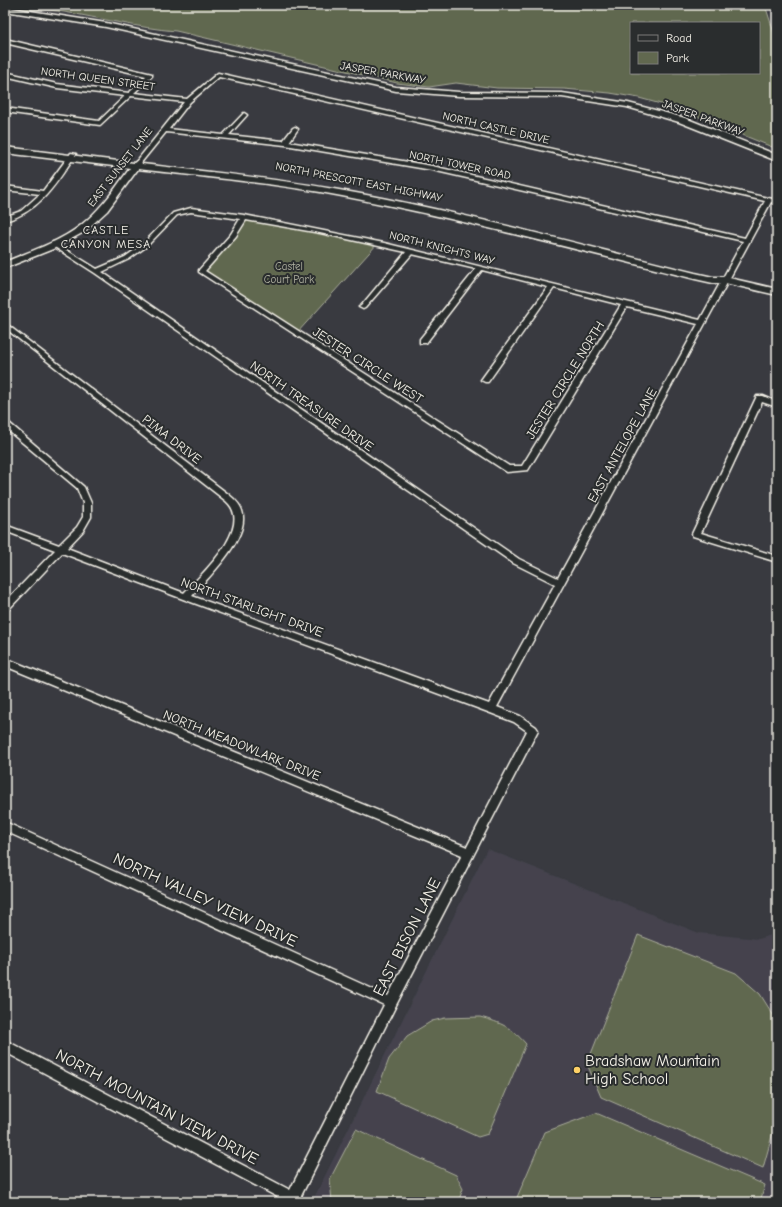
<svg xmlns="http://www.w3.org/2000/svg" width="782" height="1207" font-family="'Comic Neue',sans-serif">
  <rect width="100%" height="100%" fill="#393a40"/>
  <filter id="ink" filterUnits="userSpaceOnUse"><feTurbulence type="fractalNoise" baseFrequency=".025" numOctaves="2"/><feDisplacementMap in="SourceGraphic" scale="8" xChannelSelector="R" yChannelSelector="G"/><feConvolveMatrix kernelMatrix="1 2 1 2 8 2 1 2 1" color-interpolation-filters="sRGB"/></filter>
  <g filter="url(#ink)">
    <path fill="#44434d" d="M 487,849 L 699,933 L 759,939 L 777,933 L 777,1202 L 312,1202 Z"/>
    <path fill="#61684f" stroke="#aaac9c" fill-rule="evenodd" d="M 9,5 L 765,5 L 777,42 L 777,149 L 679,109 L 639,98 L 610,93 L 564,89 L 497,88 L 456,83 L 429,87 L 397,83 L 176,31 C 138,28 101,18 64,12 C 46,9 27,10 9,5 ZM 631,23 L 759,23 L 759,73 L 631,73 Z
      M 244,217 L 378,243 L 297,333 L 201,271 Z
      M 638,935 L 736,973 L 760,994 L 777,1021 L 777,1118 L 763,1168 L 601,1097 L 587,1064 Z
      M 480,1017 C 502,1023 511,1027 526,1044 L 488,1134 L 478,1137 L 377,1091 L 389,1059 L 407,1036 L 432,1021 L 445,1018 Z
      M 596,1113 L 765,1185 L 760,1202 L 515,1202 L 545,1132 Z
      M 356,1129 L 456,1175 L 463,1189 L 458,1202 L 332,1202 L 330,1179 Z"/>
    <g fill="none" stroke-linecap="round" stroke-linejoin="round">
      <g stroke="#f4f1e8" stroke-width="3">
        <path id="street" d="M 5,39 L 152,74 L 152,76 L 134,93 L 187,99 L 218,73 L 777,200 L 777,204 L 771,202 L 497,707 L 520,716 L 536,727 L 538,730 L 395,1007 L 298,1202 L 285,1202 L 285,1201 L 5,1052 L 5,1040 L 290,1190 L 384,1005 L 5,831 L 5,822 L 388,996 L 462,855 L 5,666 L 5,658 L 467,847 L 527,731 L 514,722 L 488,712 L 183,599 L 62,553 L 8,610 L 5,611 L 5,602 L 55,550 L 5,531 L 5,525 L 59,545 L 77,527 L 83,517 L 83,503 L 77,488 L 5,428 L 5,422 L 8,422 L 84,487 L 91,503 L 91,517 L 83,531 L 67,548 L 184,593 C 202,574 255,526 226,501 L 5,328 L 5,323 L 228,494 C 236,500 243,507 243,517 C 245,542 208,578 192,596 L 489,704 L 555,584 L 513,563 L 95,273 L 50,244 L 53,242 L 55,243 L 97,269 L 125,257 L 143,244 L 173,213 L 191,208 L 244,215 L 384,243 L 700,320 L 743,241 L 432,170 L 285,145 L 166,132 L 140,164 L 136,164 L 136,162 L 184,102 L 131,96 L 100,125 L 5,112 L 5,108 L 99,121 L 125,96 L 57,88 L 5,76 L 5,72 L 57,84 L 129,93 L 146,76 L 5,43 ZM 219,77 L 765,201 L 745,238 L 432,166 L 289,142 L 298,129 L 295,127 L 293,128 L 283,141 L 229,135 L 247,115 L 244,113 L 223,135 L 169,129 L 190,102 ZM 191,212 L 240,219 L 231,234 L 199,270 L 199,272 L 507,472 L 528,470 L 627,307 L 698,324 L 558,578 L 519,559 L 102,272 L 129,259 L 147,246 L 177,215 ZM 246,220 L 320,233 L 406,252 L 361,306 L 359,307 L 363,309 L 365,308 L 412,254 L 476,269 L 420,339 L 420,343 L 426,343 L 482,270 L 548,287 L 481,380 L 485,382 L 488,382 L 554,288 L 621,305 L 522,466 L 509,466 L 205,271 L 236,236 Z
          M 71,153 L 76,154 C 57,182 40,212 5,221 L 5,217 L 21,211 L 40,194 L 5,190 L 5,186 L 43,191 Z
          M 757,396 L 763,396 L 777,402 L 777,407 L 762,402 L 701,533 L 777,556 L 777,562 L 693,536 L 692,534 Z"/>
      </g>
      <g stroke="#f4f1e8" stroke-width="3">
        <path id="secondary" d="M 5,7 L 106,23 L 396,87 L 459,92 L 562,93 L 628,103 L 685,118 L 777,155 L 777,161 L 679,122 L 627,107 L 562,97 L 459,96 L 396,91 L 106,27 L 5,11 Z
          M 5,147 L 134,163 L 138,160 L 141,161 L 142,164 C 208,172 274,178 339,190 C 459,211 577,244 695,273 L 713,277 L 725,277 L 777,289 L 777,295 L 725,283 L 713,283 L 695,279 C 578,250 461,219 342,196 C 275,183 206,177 138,169 L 107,211 L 84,232 L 53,249 L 5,268 L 5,262 C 33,250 64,241 87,220 C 104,205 117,186 130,168 L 5,153 Z"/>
      </g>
      <use href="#street" fill="#2a2d2e" fill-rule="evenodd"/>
      <use href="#secondary" fill="#2a2d2e" fill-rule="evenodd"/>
    </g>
  </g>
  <circle fill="#ffd166" stroke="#2a2d2e" stroke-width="1.5" cx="577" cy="1070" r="4"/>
  <g text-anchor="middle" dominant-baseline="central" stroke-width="4" stroke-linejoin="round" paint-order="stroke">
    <g font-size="11" fill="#f4f1e8" stroke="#2a2d2e">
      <text transform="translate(383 73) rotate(10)">JASPER PARKWAY</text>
      <text transform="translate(98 79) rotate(8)">NORTH QUEEN STREET</text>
      <text transform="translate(703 118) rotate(20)">JASPER PARKWAY</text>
      <text transform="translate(496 128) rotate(13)">NORTH CASTLE DRIVE</text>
      <text transform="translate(460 165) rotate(12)">NORTH TOWER ROAD</text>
      <text transform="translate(120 167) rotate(-52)">EAST SUNSET LANE</text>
      <text transform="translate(359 182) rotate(11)">NORTH PRESCOTT EAST HIGHWAY</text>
      <text transform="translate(442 248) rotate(14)">NORTH KNIGHTS WAY</text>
    </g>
    <g font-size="11" fill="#b2b3a3" stroke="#2a2d2e">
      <text x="289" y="266">Castel<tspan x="289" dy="13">Court Park</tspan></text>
    </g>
    <g font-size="12" letter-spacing="1" fill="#f4f1e8" stroke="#2a2d2e">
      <text x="106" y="230">CASTLE<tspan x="106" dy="14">CANYON MESA</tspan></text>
    </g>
    <g font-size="13" fill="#f4f1e8" stroke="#2a2d2e">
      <text transform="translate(368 365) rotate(33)">JESTER CIRCLE WEST</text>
      <text transform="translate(565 380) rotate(-58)">JESTER CIRCLE NORTH</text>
      <text transform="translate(312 406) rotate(35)">NORTH TREASURE DRIVE</text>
      <text transform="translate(172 439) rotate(38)">PIMA DRIVE</text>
      <text transform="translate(622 445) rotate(-61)">EAST ANTELOPE LANE</text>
      <text transform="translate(252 607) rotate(20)">NORTH STARLIGHT DRIVE</text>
      <text transform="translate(242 745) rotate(22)">NORTH MEADOWLARK DRIVE</text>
    </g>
    <g font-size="16" fill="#f4f1e8" stroke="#2a2d2e">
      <text transform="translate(205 900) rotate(25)">NORTH VALLEY VIEW DRIVE</text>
      <text transform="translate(407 937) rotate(-63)">EAST BISON LANE</text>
      <text transform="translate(157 1107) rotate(28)">NORTH MOUNTAIN VIEW DRIVE</text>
    </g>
    <g font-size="16" fill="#f4f1e8" stroke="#2a2d2e" text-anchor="start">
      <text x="585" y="1061">Bradshaw Mountain<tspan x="585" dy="18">High School</tspan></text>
    </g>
  </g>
  <rect width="782" height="1207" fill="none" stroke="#2a2d2e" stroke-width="20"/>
  <rect x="10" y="10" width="762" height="1187" fill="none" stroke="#f4f1e8" stroke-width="1.5" filter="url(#ink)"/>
  <rect x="630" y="22" width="130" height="52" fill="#2a2d2e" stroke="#7b7b78"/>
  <rect x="638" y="35" width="20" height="6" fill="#2a2d2e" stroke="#7b7b78"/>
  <text x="666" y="42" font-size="12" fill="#f4f1e8">Road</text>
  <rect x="638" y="52" width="20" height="12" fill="#61684f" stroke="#7b7b78"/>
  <text x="666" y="62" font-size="12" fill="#f4f1e8">Park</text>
</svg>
